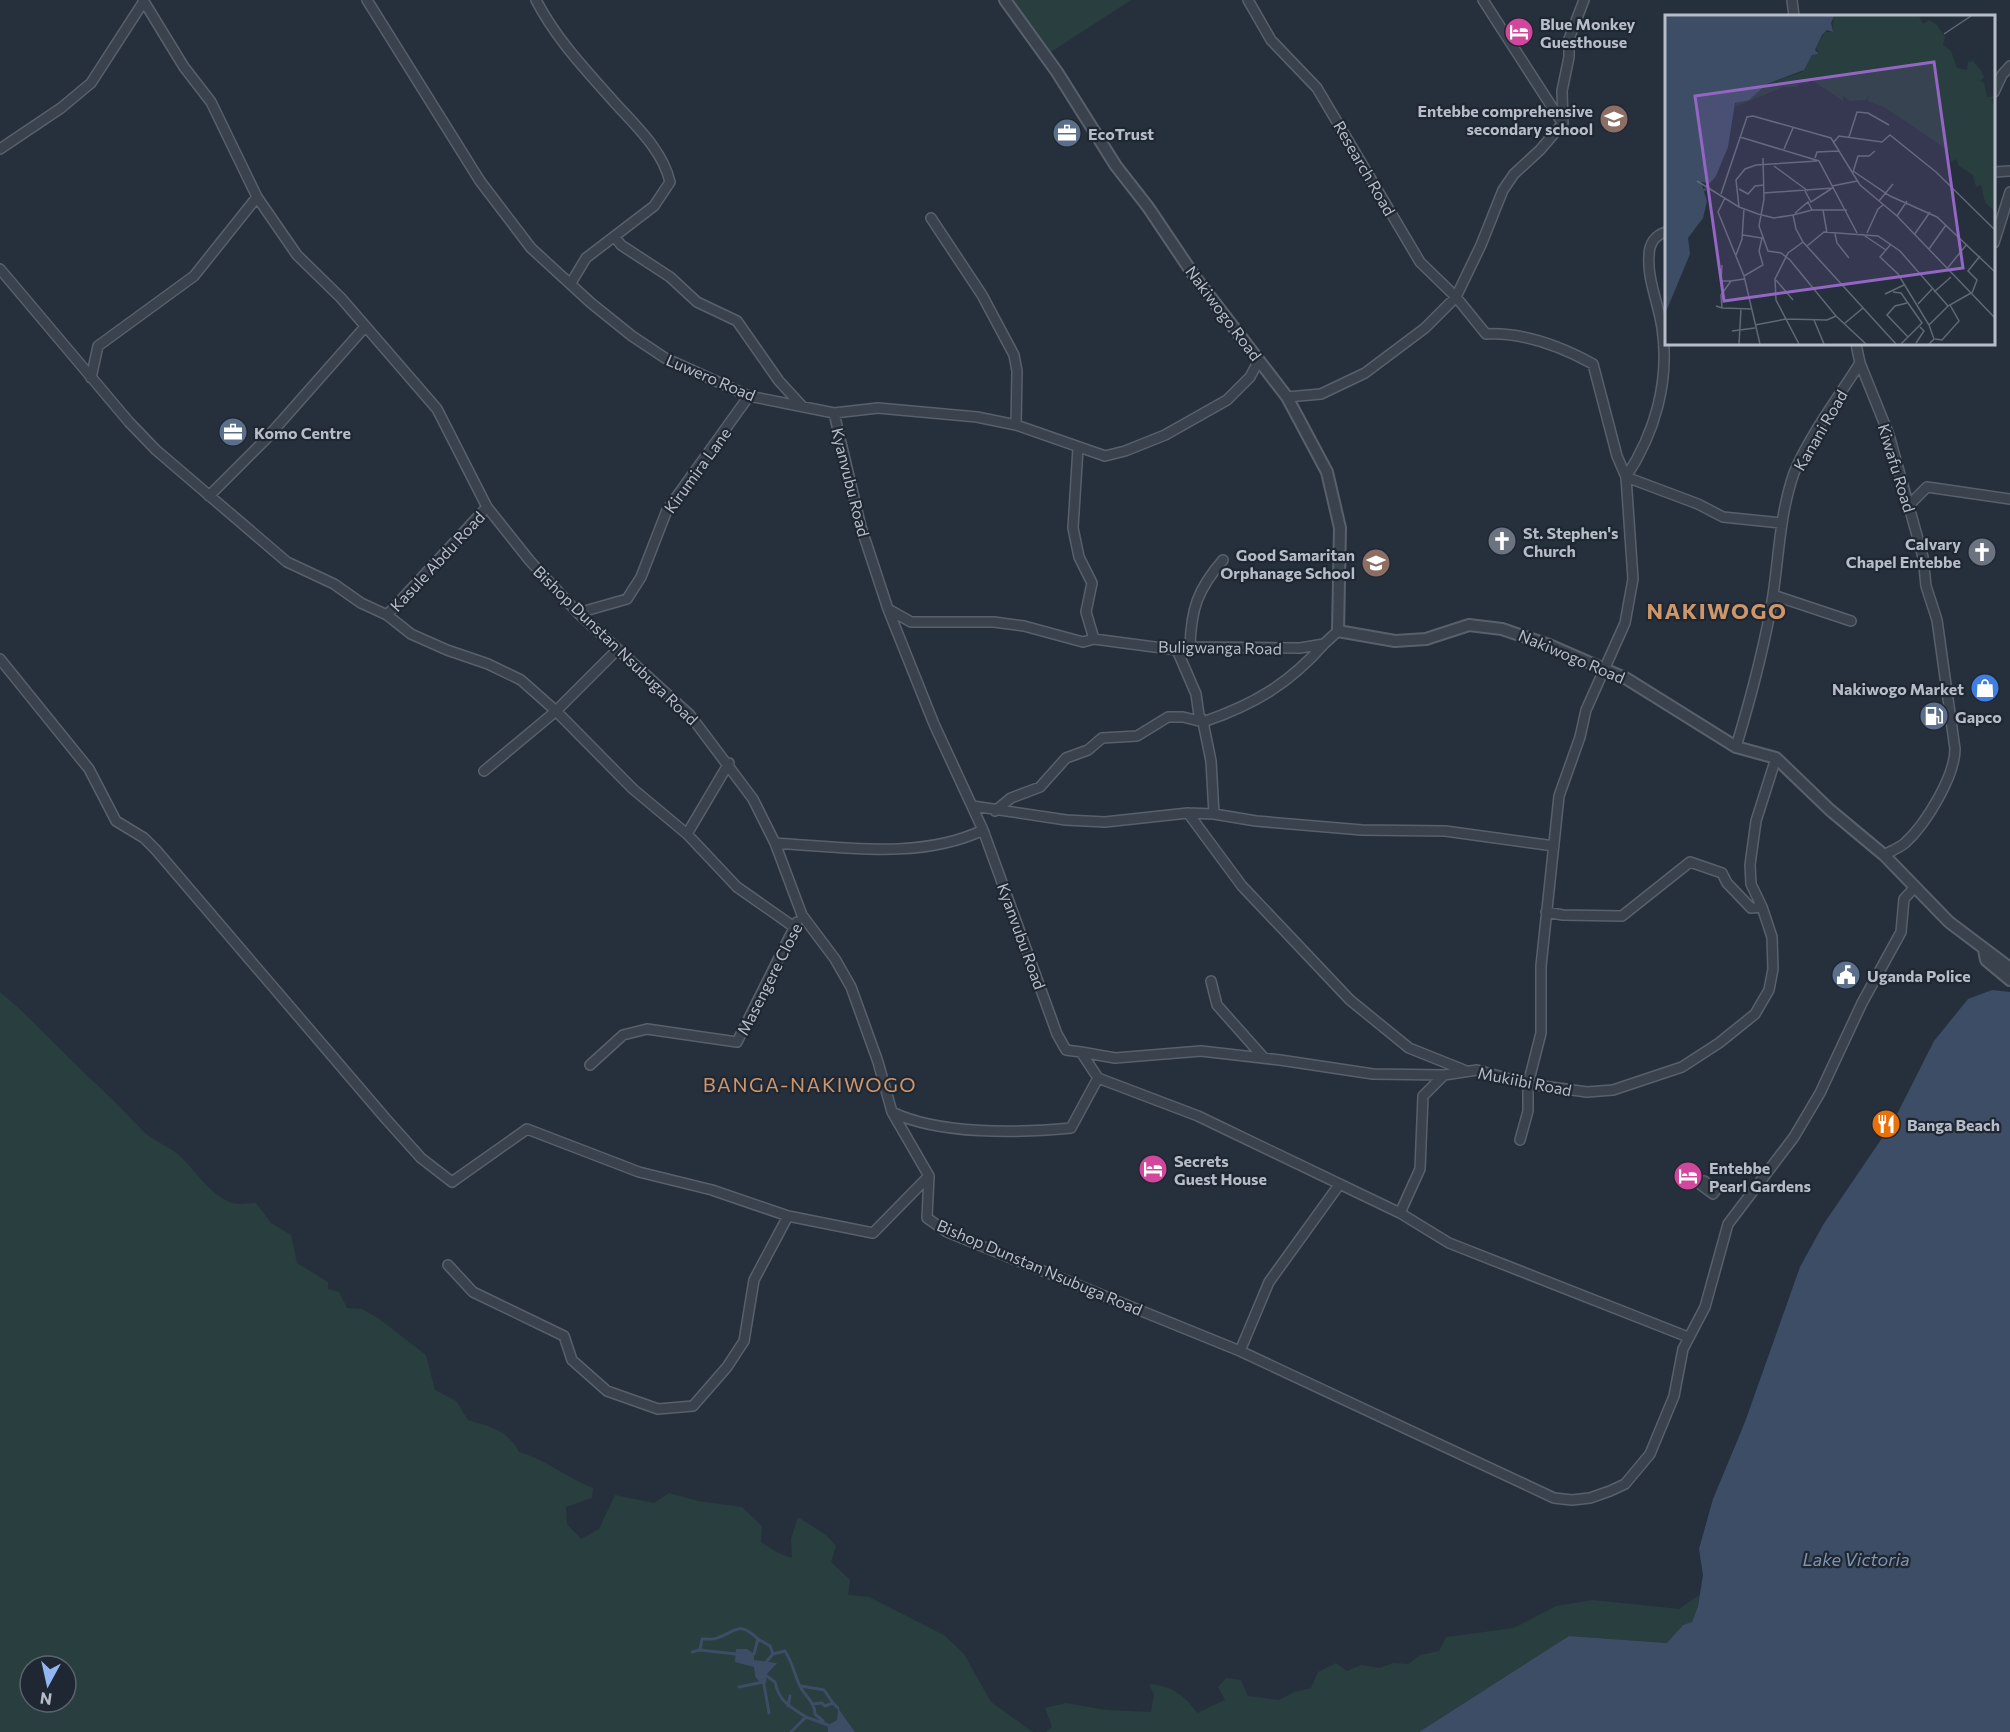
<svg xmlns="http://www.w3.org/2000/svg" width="2010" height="1732" font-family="Commissioner,sans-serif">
  <rect width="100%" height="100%" fill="#26303d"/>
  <path fill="#293e3f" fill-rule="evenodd" d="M 1011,0 L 1131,0 L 1051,52 Z
    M 0,992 C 21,1009 38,1027 56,1045 C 85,1074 114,1100 141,1129 C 152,1141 170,1146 182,1158 C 196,1172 212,1197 233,1203 C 239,1205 249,1203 256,1203 L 271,1223 L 291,1235 L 297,1263 L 328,1282 L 328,1289 L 339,1292 L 347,1308 L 362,1309 L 378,1318 L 426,1355 L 435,1390 L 456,1401 L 468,1420 C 491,1427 507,1430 519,1452 C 545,1459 567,1478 593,1488 L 592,1498 L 566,1507 L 567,1524 L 581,1539 L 599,1529 L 615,1495 L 654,1503 L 669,1493 L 698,1501 L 742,1507 L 762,1526 L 761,1542 L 778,1553 L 792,1558 L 791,1539 L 798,1517 L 826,1535 L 836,1546 L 831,1562 L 850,1580 L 848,1595 L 869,1597 L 944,1635 L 964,1654 L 991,1702 L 1033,1732 L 855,1732 L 838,1709 L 837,1720 L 828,1725 L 828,1732 L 0,1732 ZM 753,1660 L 776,1663 L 760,1683 L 756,1677 ZM 30,1666 L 66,1666 L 66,1702 L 30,1702 Z
    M 1699,1595 L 1698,1606 L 1692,1622 L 1683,1626 L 1668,1643 L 1569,1636 L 1419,1732 L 1046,1732 L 1052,1727 L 1045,1708 L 1066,1703 L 1106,1710 L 1151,1712 L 1154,1695 L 1149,1684 C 1170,1685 1185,1695 1197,1713 L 1225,1700 L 1218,1687 L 1226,1678 L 1241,1680 L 1248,1696 L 1279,1700 L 1294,1692 L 1311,1688 L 1318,1672 L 1336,1663 L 1347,1671 L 1361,1665 L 1380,1668 L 1393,1663 L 1408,1664 L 1421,1655 L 1439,1651 L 1446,1637 L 1514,1628 L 1556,1606 L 1593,1600 L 1679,1609 Z"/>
  <path fill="#3d4d65" d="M 1992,990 L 2010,992 L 2010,1732 L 1419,1732 L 1569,1636 L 1667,1643 L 1683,1625 L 1692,1622 L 1698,1606 L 1703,1575 L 1699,1549 L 1713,1499 L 1745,1422 L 1800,1267 L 1823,1225 L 1893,1122 L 1934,1041 L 1968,999 Z
    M 736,1649 L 747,1649 L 754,1654 L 754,1660 L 777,1663 L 767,1674 L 766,1683 L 760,1683 L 755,1676 L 754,1667 L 735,1662 Z
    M 838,1708 L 855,1732 L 828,1732 L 828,1725 L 837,1720 Z"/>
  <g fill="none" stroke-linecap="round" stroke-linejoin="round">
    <path stroke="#3d4d65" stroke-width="3" d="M 758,1639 L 770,1646 L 773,1654
      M 700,1650 L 702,1639 C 706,1639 713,1640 717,1638 C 736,1632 738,1620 758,1639 L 754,1654
      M 692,1652 L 700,1650 L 736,1654
      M 766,1662 L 773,1654 L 785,1651 C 792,1662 794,1672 799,1684 C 803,1695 815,1701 815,1714 L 823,1721
      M 765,1675 L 775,1682 C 779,1702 791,1707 806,1717
      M 763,1679 L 769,1713
      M 801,1686 L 824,1690 L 833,1703
      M 739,1687 L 763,1682
      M 812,1704 L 822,1703 L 825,1706 L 833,1703 L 838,1708
      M 788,1706 L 790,1696
      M 791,1732 L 806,1717 L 828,1725"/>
    <g stroke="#58606b" stroke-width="12">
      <path id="minor" d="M 143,0 L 184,67 L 211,102 L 257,197 L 297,255 L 341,298 L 437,409 L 487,507 L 530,561 L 578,613 L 690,715 L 753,799 L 775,843 L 802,915 L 835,959 L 851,987 L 878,1062 L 892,1112 L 929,1176 L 927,1218 L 947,1232 L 1240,1351 L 1554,1498 L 1572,1500 L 1590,1498 L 1610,1491 L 1625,1484 L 1650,1454 L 1674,1396 L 1683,1349 L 1705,1307 L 1728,1224 L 1794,1137 L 1820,1093 L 1862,1003 L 1901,932 L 1904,899 L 1914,888
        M 367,0 L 480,181 L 531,248 L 591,303 L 632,336 L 665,358 L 749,396 L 834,413 L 878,408 L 977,417 L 1016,425 L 1105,456 L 1125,451 L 1165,435 L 1227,400 L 1250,377 L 1259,360
        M 536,0 C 556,39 586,70 615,103 C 636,126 663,151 670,182 L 654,206 L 586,258 L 571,283
        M 1248,0 L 1271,40 L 1317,88 L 1420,262 L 1456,297 L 1486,334 C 1523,332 1562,347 1593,364 L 1617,456 L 1626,477 L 1633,579 L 1625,623 L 1586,710 L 1580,737 L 1559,796 L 1541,966 L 1541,1033 L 1528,1084 L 1528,1111 L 1520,1140
        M 1483,0 L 1561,121
        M 1792,0 L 1794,16
        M 1994,92 L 2002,75 L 2010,66
        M 0,149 L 61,108 L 91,83 L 144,1
        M 1994,172 L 2010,171
        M 931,218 L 982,295 L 1014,355 L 1017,371 L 1016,425
        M 1666,232 C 1655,235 1649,244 1649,256 C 1647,279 1659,305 1662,328 C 1670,381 1655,433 1626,477 L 1698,504 L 1723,517 L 1781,523
        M 615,237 L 621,245 L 670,277 L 697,302 L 737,321 L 779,381 L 802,406
        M 1994,243 L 2010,192
        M 0,269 L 129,422 L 156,450 L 287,562 L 334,584 L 361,603 L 387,615 L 411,634 L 447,650 L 488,664 L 521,680 L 556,711 L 633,789 L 687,834 L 737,887 L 794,927
        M 1856,344 L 1860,363 L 1889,435 L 1923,557 L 1926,586 L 1937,620 L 1955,749 C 1955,776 1926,824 1905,843 C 1899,848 1891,851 1884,855
        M 91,378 L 98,346 L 194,276 L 257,197
        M 1287,397 L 1321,394 L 1365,373 L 1425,328 L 1456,297 L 1481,245 L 1503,190 L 1514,174 L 1540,150 L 1563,123 L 1562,91 L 1569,57 L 1569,39 L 1584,0
        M 834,413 L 861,527 L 888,609 L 934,724 L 983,830 L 1057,1034 L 1066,1050 L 1081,1052 L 1098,1078 L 1198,1116 L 1400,1213 L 1449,1243 L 1688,1337
        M 1078,448 L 1073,528 L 1079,557 L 1092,583 L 1086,612 L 1094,639
        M 209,496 L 265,440 L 364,328
        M 1909,505 L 1927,487 L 2010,499
        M 1773,595 L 1851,621
        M 888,609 L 911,622 L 994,622 L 1024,626 L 1083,642 L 1094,639 L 1177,650 L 1190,647 L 1300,648 L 1324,644 L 1338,631
        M 578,613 L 627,599 L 641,577 L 667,510 L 749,396
        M 387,615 L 487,507
        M 1190,647 C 1191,608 1198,589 1223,560
        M 1177,650 L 1196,694 L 1199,715 L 1203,722 C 1253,705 1289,684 1324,644
        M 0,659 L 89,769 L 116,821 L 144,838 L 156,850 L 386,1119 L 421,1158 L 452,1182 L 527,1129 L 639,1172 L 712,1190 L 788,1216 L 873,1233 L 929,1176
        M 1736,747 C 1751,697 1765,646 1773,595 C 1779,554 1780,513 1794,473 C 1807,439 1840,395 1860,363
        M 484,771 L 556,711 L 617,650
        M 973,806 L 1066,820 L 1105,822 L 1188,813 L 1214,814 L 1256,821 L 1362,830 L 1445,831 L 1554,846
        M 995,811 L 1011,798 L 1040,787 L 1066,758 L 1088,750 L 1102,738 L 1137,736 L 1168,717 L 1183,717 L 1203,722 L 1211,761 L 1214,814
        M 1188,813 L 1242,886 L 1350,1000 L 1409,1048 L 1464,1070
        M 687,834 L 729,763
        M 775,843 C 843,847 921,860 983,830
        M 1546,912 L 1563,915 L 1622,916 L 1690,862 L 1722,873 L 1727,883 L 1751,908 L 1762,907
        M 1211,981 L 1217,1005 L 1264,1058
        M 1081,1052 L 1115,1058 L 1201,1051 L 1280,1060 L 1373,1074 L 1444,1075 L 1477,1070 L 1528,1084 L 1587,1092 L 1613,1090 L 1682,1067 L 1719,1043 L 1755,1014 L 1769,990 L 1773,969 L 1772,937 L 1762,907 L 1751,884 L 1750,865 L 1756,821 L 1776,758
        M 590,1065 L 623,1035 L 647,1029 L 737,1042 L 797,922
        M 892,1112 C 939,1135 1019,1133 1071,1128 L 1098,1078
        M 1704,1181 L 1716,1190 L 1713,1194 L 1701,1185 Z
        M 1400,1213 L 1420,1169 L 1423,1096 L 1444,1075
        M 448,1265 L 473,1292 L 564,1336 L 572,1360 L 607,1391 L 658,1409 L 693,1406 L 727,1367 L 744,1341 L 754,1280 L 788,1216
        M 1240,1351 L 1269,1282 L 1339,1185"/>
    </g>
    <g stroke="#58606b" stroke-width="14">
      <path id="tertiary" d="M 1005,0 L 1057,72 L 1116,166 L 1148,207 L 1195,277 L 1287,397 L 1327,472 L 1340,528 L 1338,631 L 1395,641 L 1426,639 L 1469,625 L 1502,629 L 1549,645 L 1627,679 L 1736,747 L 1776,758 L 1830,810 L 1884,855 L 1949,922 L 2010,968
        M 1984,950 L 1986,960 L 2010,980"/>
    </g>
    <use href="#minor" stroke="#3a424d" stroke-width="9"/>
    <use href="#tertiary" stroke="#3a424d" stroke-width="10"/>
  </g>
  <defs>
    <g id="hotel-disc" transform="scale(1.5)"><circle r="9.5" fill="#d1479c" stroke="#1f2732"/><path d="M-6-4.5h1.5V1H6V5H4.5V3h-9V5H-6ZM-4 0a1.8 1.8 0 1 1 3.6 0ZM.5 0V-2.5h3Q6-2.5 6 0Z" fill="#fff"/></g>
    <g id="school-disc" transform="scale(1.5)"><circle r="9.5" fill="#8d6e63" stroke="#1f2732"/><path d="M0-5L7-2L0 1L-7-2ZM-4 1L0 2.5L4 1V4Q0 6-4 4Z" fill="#fff"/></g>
    <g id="office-disc" transform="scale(1.5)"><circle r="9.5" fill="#5c6f8a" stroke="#1f2732"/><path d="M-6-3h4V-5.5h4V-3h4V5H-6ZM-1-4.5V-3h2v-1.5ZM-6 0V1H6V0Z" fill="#fff"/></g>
    <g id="church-disc" transform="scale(1.5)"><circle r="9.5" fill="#6b7280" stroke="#1f2732"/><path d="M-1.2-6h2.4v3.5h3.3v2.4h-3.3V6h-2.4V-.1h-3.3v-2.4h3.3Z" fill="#fff"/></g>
    <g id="shop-disc" transform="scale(1.5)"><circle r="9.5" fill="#3f7fe0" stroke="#1f2732"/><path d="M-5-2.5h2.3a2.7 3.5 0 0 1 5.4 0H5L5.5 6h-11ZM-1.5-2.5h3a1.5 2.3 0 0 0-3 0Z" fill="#fff"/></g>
    <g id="fuel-disc" transform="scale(1.5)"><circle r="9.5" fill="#5c6f8a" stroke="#1f2732"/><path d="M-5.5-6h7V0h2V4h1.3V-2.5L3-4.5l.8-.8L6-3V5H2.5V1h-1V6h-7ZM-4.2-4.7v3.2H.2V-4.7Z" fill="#fff"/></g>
    <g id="civic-disc" transform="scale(1.5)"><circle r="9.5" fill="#5c6f8a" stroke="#1f2732"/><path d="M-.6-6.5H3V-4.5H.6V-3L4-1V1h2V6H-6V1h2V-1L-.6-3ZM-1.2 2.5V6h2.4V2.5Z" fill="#fff"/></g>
    <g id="restaurant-disc" transform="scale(1.5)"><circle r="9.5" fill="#e8710a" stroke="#1f2732"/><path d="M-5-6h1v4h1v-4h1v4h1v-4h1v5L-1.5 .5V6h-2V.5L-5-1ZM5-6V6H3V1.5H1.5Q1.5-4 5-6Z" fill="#fff"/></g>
  </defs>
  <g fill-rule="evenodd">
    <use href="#hotel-disc" x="1519" y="32"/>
    <use href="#school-disc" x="1614" y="119"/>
    <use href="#office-disc" x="1067" y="133"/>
    <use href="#office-disc" x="233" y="432"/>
    <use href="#church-disc" x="1502" y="541"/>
    <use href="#church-disc" x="1982" y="552"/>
    <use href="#school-disc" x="1376" y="563"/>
    <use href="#shop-disc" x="1985" y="688"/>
    <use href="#fuel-disc" x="1934" y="716"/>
    <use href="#civic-disc" x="1846" y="975"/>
    <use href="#restaurant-disc" x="1886" y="1124"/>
    <use href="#hotel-disc" x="1153" y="1169"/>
    <use href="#hotel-disc" x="1688" y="1176"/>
  </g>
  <g text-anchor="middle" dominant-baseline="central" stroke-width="4.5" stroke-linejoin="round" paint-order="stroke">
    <g font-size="16" font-weight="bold" fill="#b6bdc8" stroke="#1f2732" text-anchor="start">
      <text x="1540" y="23">Blue Monkey<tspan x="1540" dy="18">Guesthouse</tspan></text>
      <text x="1593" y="110" text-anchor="end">Entebbe comprehensive<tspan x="1593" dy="18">secondary school</tspan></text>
      <text x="1088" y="133">EcoTrust</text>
      <text x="254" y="432">Komo Centre</text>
      <text x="1523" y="532">St. Stephen's<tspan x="1523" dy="18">Church</tspan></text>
      <text x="1961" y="543" text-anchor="end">Calvary<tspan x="1961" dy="18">Chapel Entebbe</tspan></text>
      <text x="1355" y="554" text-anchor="end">Good Samaritan<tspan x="1355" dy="18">Orphanage School</tspan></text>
      <text x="1964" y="688" text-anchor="end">Nakiwogo Market</text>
      <text x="1955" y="716">Gapco</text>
      <text x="1867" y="975">Uganda Police</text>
      <text x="1907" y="1124">Banga Beach</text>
      <text x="1174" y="1160">Secrets<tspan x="1174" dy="18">Guest House</tspan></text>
      <text x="1709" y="1167">Entebbe<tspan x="1709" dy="18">Pearl Gardens</tspan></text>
    </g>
    <g font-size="16" fill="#b6bdc8" stroke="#1f2732">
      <text transform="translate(1365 168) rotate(60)">Research Road</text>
      <text transform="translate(1224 313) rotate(53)">Nakiwogo Road</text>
      <text transform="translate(711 377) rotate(23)">Luwero Road</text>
      <text transform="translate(1820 430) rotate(-60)">Kanani Road</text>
      <text transform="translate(1897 468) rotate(73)">Kiwafu Road</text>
      <text transform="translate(697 470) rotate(-54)">Kirumira Lane</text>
      <text transform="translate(851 482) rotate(76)">Kyanvubu Road</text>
      <text transform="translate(437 561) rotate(-47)">Kasule Abdu Road</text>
      <text transform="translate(616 645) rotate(44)">Bishop Dunstan Nsubuga Road</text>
      <text transform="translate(1220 647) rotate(1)">Buligwanga Road</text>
      <text transform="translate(1572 656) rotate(23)">Nakiwogo Road</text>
      <text transform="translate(1022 936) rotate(70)">Kyanvubu Road</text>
      <text transform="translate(769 979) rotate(-63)">Masengere Close</text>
      <text transform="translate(1525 1081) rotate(11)">Mukiibi Road</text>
      <text transform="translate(1040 1267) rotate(23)">Bishop Dunstan Nsubuga Road</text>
    </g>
    <g font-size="18" font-style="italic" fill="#7f93ae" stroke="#1f2732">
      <text x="1856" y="1559">Lake Victoria</text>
    </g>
    <g font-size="20" letter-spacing="1.5" fill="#ce966b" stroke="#1f2732">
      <text x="810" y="1084">BANGA-NAKIWOGO</text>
    </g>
    <g font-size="22" font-weight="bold" letter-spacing="1.5" fill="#ce966b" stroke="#1f2732">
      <text x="1717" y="610">NAKIWOGO</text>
    </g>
  </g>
  <g transform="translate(1665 15)">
    <rect width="330" height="330" fill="#26303d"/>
    <path d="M 169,1 L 254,1 L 258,9 L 264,5 L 272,10 L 280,22 L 278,30 L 286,36 L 292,53 L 302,55 L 303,47 L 308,46 L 315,54 L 319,62 L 315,66 L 319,68 L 322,82 L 330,81 L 326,85 L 330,90 L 330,197 L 320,187 L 316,170 L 311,172 L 308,160 L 294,151 L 291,144 L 286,147 L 284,136 L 219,92 L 203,86 L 204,80 L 200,85 L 185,86 L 178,81 L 178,86 L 145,64 L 143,68 L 133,69 L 133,72 L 118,72 L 70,92 L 72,85 L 84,85 L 102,69 L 137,57 L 147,40 L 154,39 L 151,32 L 160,17 L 167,17 Z" fill="#293e3f"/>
    <path d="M 0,1 L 169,1 L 166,8 L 168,17 L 162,15 L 157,20 L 150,35 L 154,39 L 147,40 L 139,55 L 102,69 L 84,85 L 70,88 L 63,132 L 51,161 L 45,168 L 36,167 L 42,186 L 38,203 L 23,223 L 25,239 L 0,299 Z" fill="#3d4d65"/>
    <path fill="none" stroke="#3d4d65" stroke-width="3" d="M 0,133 L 37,166M 0,182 L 24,164 L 32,165M 0,193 L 41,174"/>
    <path fill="none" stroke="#606875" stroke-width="1.5" d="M 279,19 L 306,1M 75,122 L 154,146 L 192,218M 184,122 L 192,97 L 203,98 L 224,110M 168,128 L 174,121 L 217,127 L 225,120 L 271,157 L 330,215M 119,134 L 128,113M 98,143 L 99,184 L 94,211 L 103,236 L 116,238 L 125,245 L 171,301 L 201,329M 150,143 L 152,137 L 174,136M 109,151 L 143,176M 188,156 L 225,181 L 272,202 L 330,257M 188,157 L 193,141 L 204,141 L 210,136M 32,166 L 74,192 L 93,199 L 109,203 L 128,200 L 131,214 L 138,227 L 231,329M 167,171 L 192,166M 74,174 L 83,179 L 90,171 L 99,170M 140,176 L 146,187 L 166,174M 99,178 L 168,173M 56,179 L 82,102 L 88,101 L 166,123 L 195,170 L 232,201 L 330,303M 60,183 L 53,197 L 79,261 L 95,329M 214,186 L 228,169M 74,192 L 71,165 L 80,154 L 91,150 L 152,146M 158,195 L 162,218M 130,198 L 143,187 L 147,195M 128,200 L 147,195 L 182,195M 232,201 L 242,186M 202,218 L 213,194 L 218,190M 170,219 L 172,228 L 184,243M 197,219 L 221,235M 78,220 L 97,223 L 94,236 L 98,250 L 79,261M 249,220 L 265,197M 226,229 L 215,242 L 233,259 L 264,310 L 269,324 L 264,329M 142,231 L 159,217 L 213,221 L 235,236 L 283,291M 264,234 L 281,210M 71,240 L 77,224 L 79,193M 57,250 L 56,266 L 66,266M 281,255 L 302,229M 111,265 L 128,285M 228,277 L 236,278 L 257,308 L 236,329M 269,277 L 286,262M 307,278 L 312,265 L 303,256 L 315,241M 220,279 L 239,270M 242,288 L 230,291 L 222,300 L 243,322M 253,289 L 267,274M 51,291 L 57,293 L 56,280 L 66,266 L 79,264M 57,293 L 87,294M 149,305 L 159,329M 180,308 L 198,293M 90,310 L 121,304 L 162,305 L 171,301M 264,310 L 283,291 L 306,278M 67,316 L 90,313M 270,324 L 277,325 L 294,306 L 285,290M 251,328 L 259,316 L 255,312M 74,329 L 76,294M 134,329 L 111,285 L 110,264 L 123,238 L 138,227"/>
    <path fill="#9366c3" fill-opacity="0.15" stroke="#9366c3" stroke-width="3" d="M 269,47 L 298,253 L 59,286 L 30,81 Z"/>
    <rect width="330" height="330" fill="none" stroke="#b6bdc8" stroke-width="3"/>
  </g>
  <g transform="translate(48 1684) rotate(188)"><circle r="28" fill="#1f2732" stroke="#5b636e" stroke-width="1.5"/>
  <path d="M0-4.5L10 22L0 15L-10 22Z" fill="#92b6f1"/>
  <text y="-9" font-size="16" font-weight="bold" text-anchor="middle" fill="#b6bdc8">N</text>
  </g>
</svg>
